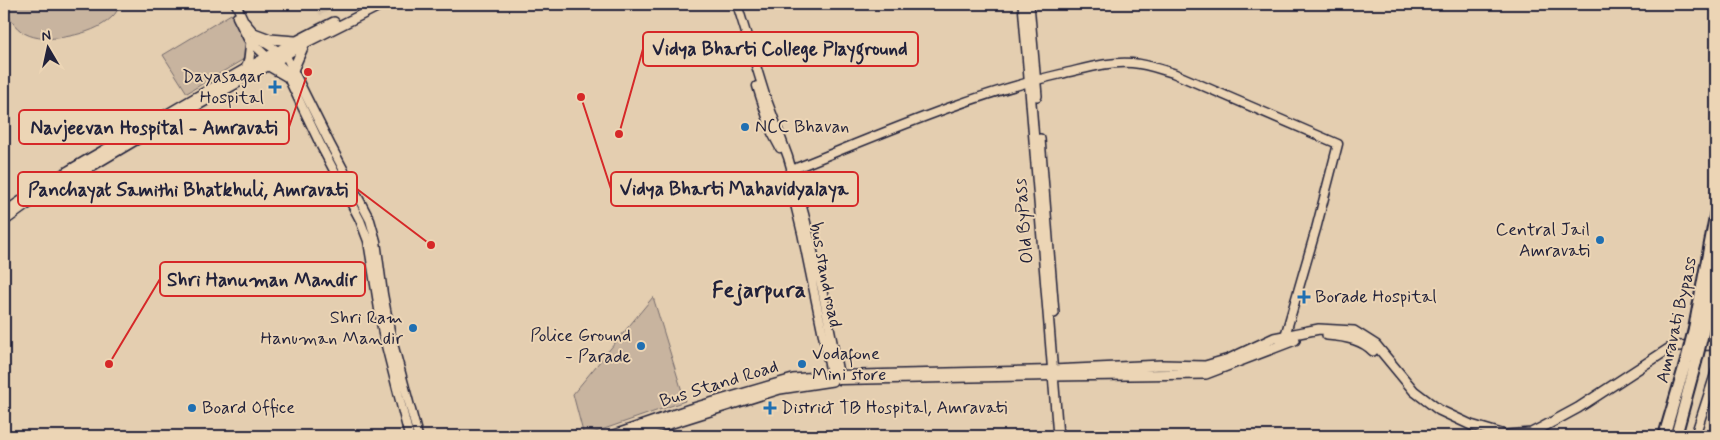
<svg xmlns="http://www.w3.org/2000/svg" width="1720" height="440" font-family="Mynerve,sans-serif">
  <rect width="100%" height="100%" fill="#e4ceb0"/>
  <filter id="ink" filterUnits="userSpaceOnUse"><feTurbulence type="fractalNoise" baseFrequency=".02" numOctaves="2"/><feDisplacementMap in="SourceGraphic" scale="10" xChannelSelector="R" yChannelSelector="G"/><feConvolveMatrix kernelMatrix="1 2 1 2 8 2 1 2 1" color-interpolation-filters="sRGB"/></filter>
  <g filter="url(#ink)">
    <path fill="#d5c0a7" d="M 313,4 L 344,4 L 320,15 Z"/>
    <path fill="#c8b49f" stroke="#756b6d" d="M 5,4 L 121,4 C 118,8 116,14 112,17 C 101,28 85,33 70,36 C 40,42 13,39 5,4 Z
      M 231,14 L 254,53 L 187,93 L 163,55 Z
      M 653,297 L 685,401 L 584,436 L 573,394 Z"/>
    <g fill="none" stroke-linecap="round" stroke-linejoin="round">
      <g stroke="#22223b" stroke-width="11">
        <path id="secondary" d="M 236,4 L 244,21 L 259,39 L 286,56 L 330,144 L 370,220 L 376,241 L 383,294 L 391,336 L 418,436
          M 737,4 L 765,95 L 788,157 L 804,214 L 822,289 L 840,380 L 1053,376
          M 237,17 L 248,39 L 267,57 L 276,61 L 284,69 L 322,148 L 360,220 L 368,241 L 383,334 L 409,436
          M 757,86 L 772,133 L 780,148
          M 791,170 C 879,135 969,95 1061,74 C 1084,69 1108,61 1132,63 C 1147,64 1159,69 1173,73 L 1338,144 L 1316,229 L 1285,336
          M 791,188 L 802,233 L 832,379
          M 839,375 L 1052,370
          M 1695,436 L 1716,371"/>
      </g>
      <g stroke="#22223b" stroke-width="12">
        <path id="primary" d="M 1023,4 L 1058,436
          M 1029,4 L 1037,96
          M 254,33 L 270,39 L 295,41
          M 269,66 L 288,77
          M 246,69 L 249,59 L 251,41
          M 293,70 L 304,45
          M 1040,139 L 1054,313
          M 4,213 C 51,179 103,151 154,122 C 214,87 273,52 334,22
          M 4,221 L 26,205 L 134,141 L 276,61 L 301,45 L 383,4
          M 1327,335 C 1343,336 1362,339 1373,351
          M 1052,370 L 1162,365 L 1205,366 L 1229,359 L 1274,338 L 1319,329 L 1354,331 L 1376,345 L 1414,391 L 1439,410 L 1471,425 L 1505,435 L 1531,433 L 1543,427 L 1578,408 L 1670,348 L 1677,346 L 1716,345
          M 1053,376 L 1206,374 L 1295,340
          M 611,436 L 690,409 L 793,379 L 839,375
          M 631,436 L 780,389 L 832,381"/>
      </g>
      <g stroke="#22223b" stroke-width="14">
        <path id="highway" d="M 1694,329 L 1716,211
          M 1703,333 L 1716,256
          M 1664,436 L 1686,361
          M 1676,436 L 1696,362"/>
      </g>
      <use href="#secondary" stroke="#ecd5b5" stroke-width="8"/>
      <use href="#primary" stroke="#ecd5b5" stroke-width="9"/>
      <use href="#highway" stroke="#ecd5b5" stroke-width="10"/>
      <g stroke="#22223b" stroke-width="14" stroke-linecap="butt">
        <path id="highway-bridge" d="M 1686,361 L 1694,329
          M 1696,362 L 1703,333"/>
      </g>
      <use href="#highway-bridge" stroke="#ecd5b5" stroke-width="10"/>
    </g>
  </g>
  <g fill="#1f6fb2" stroke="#ecd5b5" stroke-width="2">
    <path d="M272.5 79.5h5v5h5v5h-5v5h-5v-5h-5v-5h5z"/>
    <circle cx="745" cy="127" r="5"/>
    <circle cx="1600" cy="240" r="5"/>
    <path d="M1301.5 289.5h5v5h5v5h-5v5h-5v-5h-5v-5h5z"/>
    <circle cx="413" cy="328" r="5"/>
    <circle cx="641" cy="346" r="5"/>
    <circle cx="802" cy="364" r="5"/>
    <circle cx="192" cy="408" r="5"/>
    <path d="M767.5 400.5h5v5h5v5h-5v5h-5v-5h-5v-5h5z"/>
  </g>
  <g text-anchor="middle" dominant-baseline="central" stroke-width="4" stroke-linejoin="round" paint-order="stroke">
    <g font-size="18" fill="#22223b" stroke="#ecd5b5" text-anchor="start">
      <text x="264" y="77" text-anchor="end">Dayasagar<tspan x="264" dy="21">Hospital</tspan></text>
      <text x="755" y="127">NCC Bhavan</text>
      <text x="1590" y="230" text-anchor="end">Central Jail<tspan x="1590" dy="21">Amravati</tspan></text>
      <text x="1315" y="297">Borade Hospital</text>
      <text x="403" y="318" text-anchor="end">Shri Ram<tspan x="403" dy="21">Hanuman Mandir</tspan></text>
      <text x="631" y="336" text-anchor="end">Police Ground<tspan x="631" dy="21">- Parade</tspan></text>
      <text x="812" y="354">Vodafone<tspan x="812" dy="21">Mini store</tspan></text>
      <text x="202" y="408">Board Office</text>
      <text x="781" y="408">District TB Hospital, Amravati</text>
    </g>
    <g font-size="18" fill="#22223b" stroke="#ecd5b5">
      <text transform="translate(1024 221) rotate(-95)">Old ByPass</text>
      <text transform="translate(825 275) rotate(79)">bus stand road</text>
      <text transform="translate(1677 320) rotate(-77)">Amravati Bypass</text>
      <text transform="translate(719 384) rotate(-17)">Bus Stand Road</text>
    </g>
    <g font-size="22" font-weight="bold" fill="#22223b" stroke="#ecd5b5">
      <text x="759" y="291">Fejarpura</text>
    </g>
  </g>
  <path fill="none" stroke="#d62828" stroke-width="2" d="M619 134L643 49M308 72L289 127M581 97L611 189M431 245L357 189M109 364L160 279"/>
  <g fill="#d62828" stroke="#ecd5b5" stroke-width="2">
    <circle cx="619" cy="134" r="5"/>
    <circle cx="308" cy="72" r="5"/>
    <circle cx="581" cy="97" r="5"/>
    <circle cx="431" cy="245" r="5"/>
    <circle cx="109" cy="364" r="5"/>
  </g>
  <g fill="#ecd5b5" stroke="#d62828" stroke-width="2">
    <rect x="643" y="32" width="275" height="34" rx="5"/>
    <rect x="19" y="110" width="270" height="34" rx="5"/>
    <rect x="611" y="172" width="247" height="34" rx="5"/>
    <rect x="18" y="172" width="339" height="34" rx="5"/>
    <rect x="160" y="262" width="205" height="34" rx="5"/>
  </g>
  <g font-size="19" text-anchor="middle" font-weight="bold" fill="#22223b">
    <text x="780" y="55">Vidya Bharti College Playground</text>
    <text x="154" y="134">Navjeevan Hospital - Amravati</text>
    <text x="734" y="195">Vidya Bharti Mahavidyalaya</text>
    <text x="188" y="196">Panchayat Samithi Bhatkhuli, Amravati</text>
    <text x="262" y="286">Shri Hanuman Mandir</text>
  </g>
  <rect width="1720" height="440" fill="none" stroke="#ecd5b5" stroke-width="20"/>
  <rect x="10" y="10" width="1700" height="420" fill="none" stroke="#22223b" stroke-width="2" filter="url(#ink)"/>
  <g transform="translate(48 48) rotate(351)" stroke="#ecd5b5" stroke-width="4" paint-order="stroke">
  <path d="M0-4L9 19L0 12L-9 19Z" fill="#22223b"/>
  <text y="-8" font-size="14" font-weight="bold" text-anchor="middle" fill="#22223b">N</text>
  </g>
</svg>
